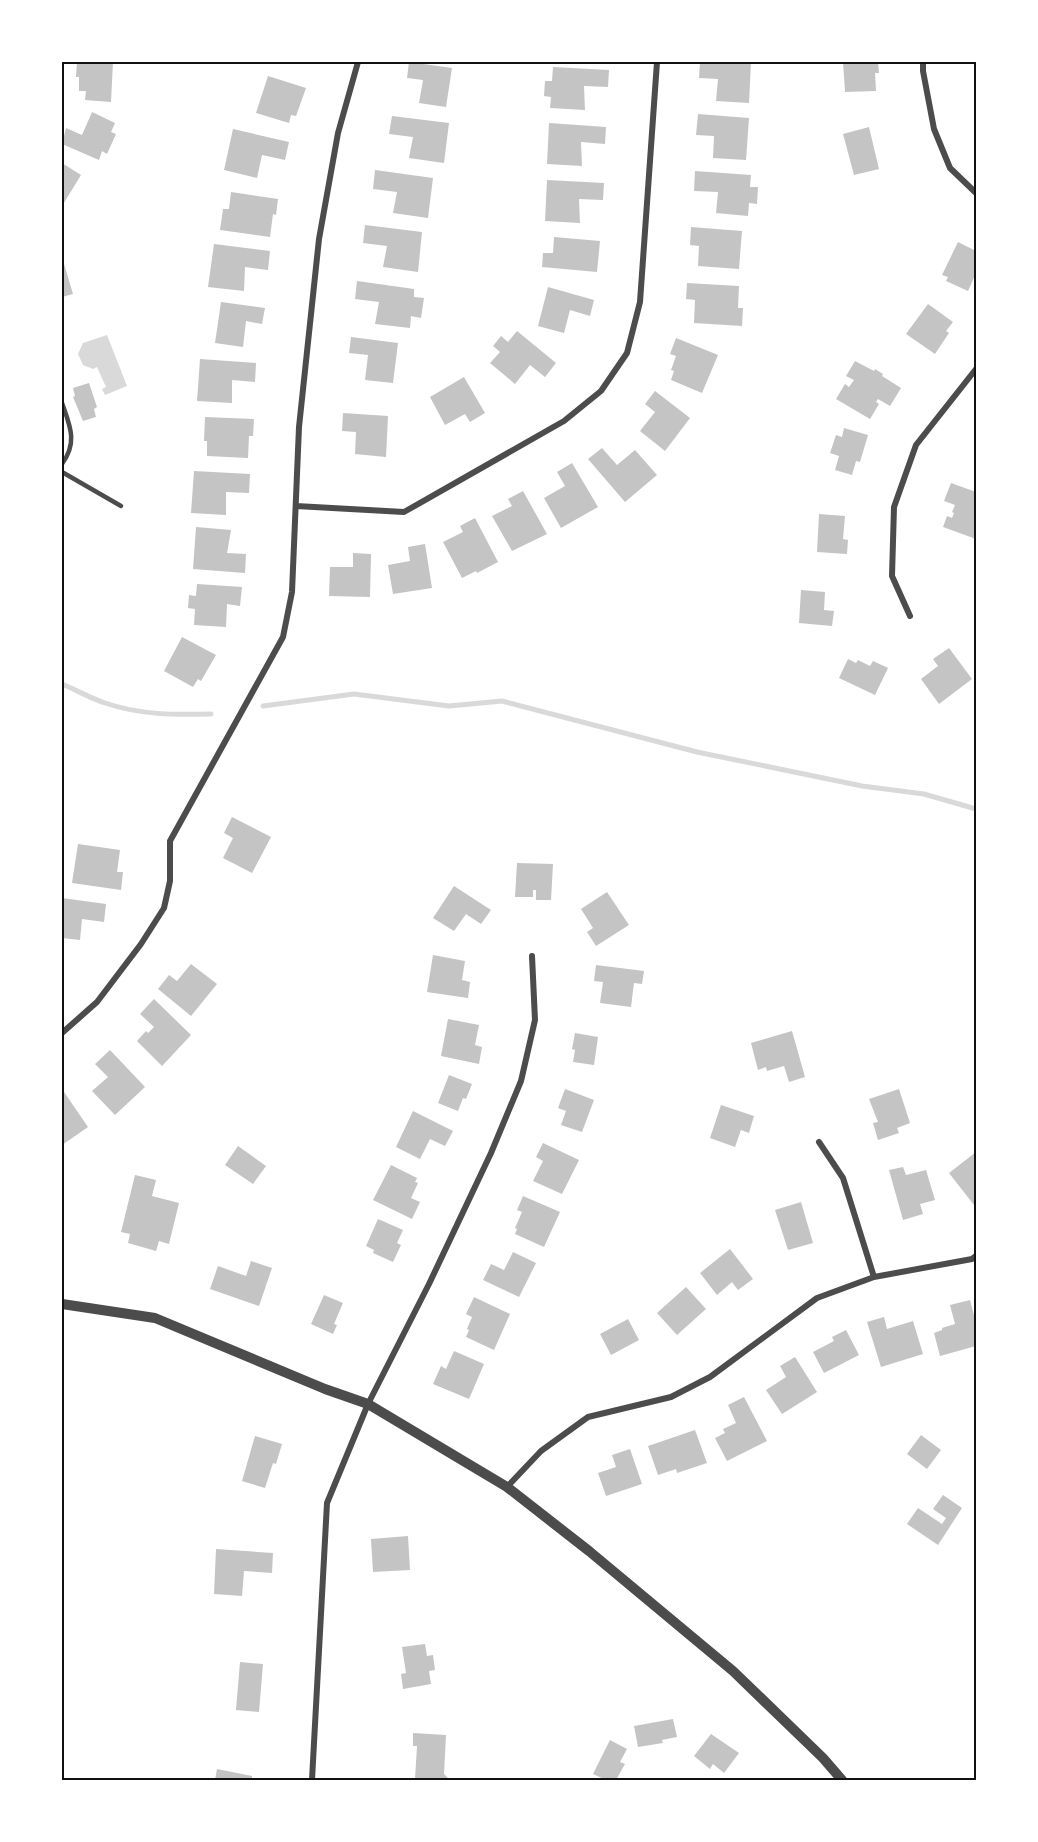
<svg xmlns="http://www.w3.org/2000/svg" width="1038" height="1842" font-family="'Exo 2',sans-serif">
  <rect width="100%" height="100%" fill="#fff"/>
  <path fill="#d9d9d9" d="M 107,335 L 127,386 L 105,395 L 102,389 L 106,387 L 97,367 L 93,369 L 83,365 L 78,354 L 83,343 Z"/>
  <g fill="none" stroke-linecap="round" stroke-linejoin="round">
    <path stroke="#d9d9d9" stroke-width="5" d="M 62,684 C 76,690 90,698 105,703 C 140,715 175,715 211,714
      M 263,706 L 354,694 L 449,706 L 502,701 L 697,752 L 862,786 L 924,794 L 976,809"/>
  </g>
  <path fill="#c4c4c4" d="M 77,62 L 113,62 L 111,102 L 85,100 L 86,91 L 79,91 L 79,77 L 76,77 Z
    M 409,62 L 452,68 L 446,107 L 419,103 L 423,80 L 407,78 Z
    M 700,62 L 751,62 L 749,103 L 716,101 L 718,79 L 699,78 Z
    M 843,62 L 878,62 L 879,73 L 875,73 L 876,91 L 845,92 Z
    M 553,67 L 609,70 L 608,87 L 584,86 L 585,110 L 550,108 L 551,97 L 544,96 L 545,81 L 552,81 Z
    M 268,76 L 306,88 L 296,116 L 291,115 L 289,123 L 256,113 Z
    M 92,112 L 115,123 L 111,132 L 116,134 L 107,154 L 102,151 L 99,160 L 62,144 L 66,128 L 82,135 Z
    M 698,114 L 749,118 L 746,160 L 713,158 L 714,136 L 696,135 Z
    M 392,116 L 449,123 L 444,163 L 409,158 L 413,137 L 389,134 Z
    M 549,123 L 606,127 L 605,144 L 581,142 L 582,166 L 547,164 Z
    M 869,127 L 879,169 L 854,175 L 843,134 Z
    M 233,129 L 289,142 L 285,160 L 262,155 L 257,178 L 224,170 Z
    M 62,163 L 81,175 L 62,206 Z
    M 375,170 L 433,178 L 428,218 L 393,213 L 397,192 L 373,189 Z
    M 695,171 L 751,175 L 750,187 L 758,187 L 757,204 L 749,203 L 748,216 L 716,213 L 718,192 L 694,191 Z
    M 547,180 L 604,183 L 603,200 L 579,199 L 580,223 L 545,221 Z
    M 231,192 L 278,199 L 276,215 L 273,214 L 270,237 L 220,230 L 223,209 L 229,209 Z
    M 365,225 L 422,232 L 418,272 L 383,267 L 387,246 L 363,243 Z
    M 691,227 L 742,231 L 739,269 L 698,266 L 699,246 L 690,245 Z
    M 554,237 L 600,241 L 597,272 L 542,267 L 543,253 L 553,253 Z
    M 958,242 L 976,251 L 976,273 L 968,291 L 946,281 L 948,277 L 942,275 Z
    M 214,244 L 270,251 L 268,270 L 245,267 L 244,291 L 208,287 Z
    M 62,257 L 73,294 L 62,297 Z
    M 357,281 L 414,289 L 414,297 L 424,298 L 421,318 L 411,316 L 410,328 L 375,324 L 379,302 L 355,299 Z
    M 687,283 L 739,286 L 738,308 L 743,308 L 742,326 L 694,323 L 695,300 L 686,299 Z
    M 548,287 L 594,300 L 590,316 L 570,310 L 564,333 L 538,326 Z
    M 221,302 L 265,308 L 262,324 L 246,321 L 243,347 L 215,343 Z
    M 928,304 L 953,322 L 946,331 L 949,333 L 935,354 L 906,334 Z
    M 517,331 L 556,363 L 545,377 L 530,365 L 515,384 L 490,363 L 500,352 L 493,346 L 501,336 L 508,342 Z
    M 351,337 L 398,343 L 393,383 L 365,380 L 368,355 L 349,353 Z
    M 676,338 L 718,355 L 702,393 L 671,380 L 674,371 L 671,370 L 676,356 L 670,354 Z
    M 200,359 L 256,363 L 255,382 L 232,380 L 232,403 L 197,401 Z
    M 855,361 L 874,371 L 875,369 L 883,374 L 882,376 L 901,388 L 890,406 L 878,399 L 876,402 L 879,404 L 870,419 L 836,399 L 845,384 L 849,387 L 854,380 L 846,376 Z
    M 464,377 L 485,413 L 470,422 L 465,414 L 445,425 L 430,397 Z
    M 89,383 L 97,407 L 94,409 L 96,417 L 83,421 L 73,397 L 75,396 L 73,388 Z
    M 655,391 L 690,418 L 665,451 L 640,431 L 655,412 L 645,404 Z
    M 343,413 L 388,416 L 386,457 L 355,454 L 356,432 L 342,431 Z
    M 205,417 L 254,419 L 253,436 L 249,436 L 248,458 L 207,456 L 207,441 L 204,441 Z
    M 844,428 L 868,435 L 860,462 L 856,461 L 852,475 L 835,470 L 839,456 L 830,453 L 836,435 L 842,437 Z
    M 602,448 L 617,465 L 635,450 L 657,475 L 625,502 L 588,459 Z
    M 572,463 L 598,507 L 561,528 L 544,498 L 565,486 L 557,472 Z
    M 194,471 L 250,474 L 249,493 L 226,492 L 226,515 L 191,513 Z
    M 951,483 L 976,492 L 976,539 L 943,527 L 947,516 L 952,518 L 954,513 L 952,512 L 955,505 L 944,501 Z
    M 523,491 L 547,534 L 512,551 L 492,516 L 512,506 L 508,499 Z
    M 819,514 L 845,516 L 843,539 L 848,540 L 847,554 L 817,552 Z
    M 475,518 L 498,562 L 477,573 L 476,571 L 462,578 L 443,542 L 463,532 L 460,526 Z
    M 196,527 L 231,530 L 227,553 L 246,554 L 245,573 L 193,569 Z
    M 425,544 L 432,588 L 393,594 L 388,565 L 410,561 L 408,547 Z
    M 353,553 L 371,554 L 370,597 L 329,596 L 330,567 L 353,567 Z
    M 197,584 L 242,587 L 240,606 L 227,604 L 226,627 L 194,625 L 195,609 L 188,608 L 189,595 L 196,596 Z
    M 801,590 L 825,592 L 824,610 L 834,611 L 832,626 L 799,623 Z
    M 182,637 L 216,655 L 201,681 L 198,679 L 193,687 L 164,671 Z
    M 949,648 L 972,679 L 939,704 L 921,679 L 938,666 L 933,659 Z
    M 848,659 L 856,663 L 858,660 L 870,666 L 873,661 L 888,668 L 875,695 L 839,678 Z
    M 232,817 L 271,837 L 252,873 L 223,858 L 233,838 L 224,833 Z
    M 78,844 L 120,850 L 117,872 L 123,872 L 121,890 L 72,883 Z
    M 517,863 L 553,864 L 551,900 L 536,900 L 536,890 L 533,890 L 533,897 L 515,897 Z
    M 454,886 L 491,910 L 481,924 L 466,914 L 454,931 L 433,918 Z
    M 607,892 L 629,925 L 596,946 L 587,932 L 593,928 L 581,909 Z
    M 62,898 L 106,904 L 104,922 L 82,919 L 80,940 L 62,938 Z
    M 433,955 L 465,961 L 462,980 L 470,982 L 468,998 L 427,992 Z
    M 191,964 L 217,984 L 191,1016 L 158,989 L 169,975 L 177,981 Z
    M 596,965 L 644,971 L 642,984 L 634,983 L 631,1007 L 600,1003 L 603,982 L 594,981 Z
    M 154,999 L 191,1035 L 162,1066 L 137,1041 L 146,1031 L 148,1033 L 154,1027 L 140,1014 Z
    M 448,1019 L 479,1025 L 475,1045 L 482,1047 L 479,1064 L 441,1056 Z
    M 792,1031 L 805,1077 L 789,1082 L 784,1066 L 767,1071 L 766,1067 L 758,1070 L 751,1043 Z
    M 575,1033 L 598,1037 L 594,1065 L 573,1062 L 575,1050 L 572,1049 Z
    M 110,1050 L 145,1087 L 115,1115 L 92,1091 L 108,1077 L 95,1064 Z
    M 449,1075 L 472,1084 L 466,1099 L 463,1098 L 458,1111 L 438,1103 Z
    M 62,1089 L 88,1127 L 62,1145 Z
    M 565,1089 L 594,1100 L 582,1132 L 561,1125 L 566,1111 L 558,1108 Z
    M 899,1089 L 910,1123 L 897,1128 L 899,1133 L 878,1140 L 873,1123 L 878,1122 L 869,1099 Z
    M 721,1105 L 754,1116 L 749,1133 L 741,1130 L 735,1147 L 710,1138 Z
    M 413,1111 L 453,1131 L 445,1146 L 430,1139 L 420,1159 L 396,1147 Z
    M 543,1143 L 579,1160 L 562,1194 L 533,1181 L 543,1161 L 536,1157 Z
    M 238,1146 L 266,1166 L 253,1184 L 225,1165 Z
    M 976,1152 L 976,1203 L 974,1205 L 949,1173 Z
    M 391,1165 L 417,1178 L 415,1182 L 418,1183 L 411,1198 L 420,1202 L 412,1219 L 373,1200 Z
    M 903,1167 L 906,1175 L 926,1170 L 935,1200 L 920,1204 L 923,1214 L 903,1220 L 889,1170 Z
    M 135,1175 L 156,1180 L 152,1196 L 179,1203 L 169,1244 L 159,1241 L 156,1251 L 128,1243 L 130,1234 L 121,1232 Z
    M 523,1196 L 560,1212 L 544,1247 L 515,1234 L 517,1229 L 515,1228 L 522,1212 L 517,1210 Z
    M 801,1202 L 813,1243 L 788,1250 L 775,1210 Z
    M 378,1219 L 403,1230 L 397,1243 L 401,1245 L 393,1262 L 373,1253 L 374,1250 L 366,1246 Z
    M 730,1249 L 753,1279 L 738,1290 L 732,1282 L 717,1295 L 700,1273 Z
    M 513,1252 L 536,1263 L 519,1297 L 483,1280 L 491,1264 L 504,1270 Z
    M 251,1261 L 272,1268 L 259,1306 L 210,1289 L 218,1266 L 246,1276 Z
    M 686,1287 L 706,1309 L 677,1335 L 657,1313 Z
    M 324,1295 L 343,1303 L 334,1324 L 337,1325 L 333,1334 L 311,1324 Z
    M 474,1297 L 510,1314 L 494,1350 L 466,1337 L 469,1330 L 467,1329 L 472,1317 L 466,1314 Z
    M 970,1300 L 976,1323 L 976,1346 L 940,1356 L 934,1333 L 942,1330 L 942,1328 L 955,1324 L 950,1305 Z
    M 884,1317 L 887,1329 L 913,1321 L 923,1354 L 881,1367 L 867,1322 Z
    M 628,1319 L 639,1340 L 611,1355 L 600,1334 Z
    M 846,1330 L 859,1355 L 824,1373 L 813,1352 L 834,1341 L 832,1337 Z
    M 454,1351 L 484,1364 L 469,1399 L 433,1384 L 441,1366 L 446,1369 Z
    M 795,1357 L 817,1392 L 782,1414 L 766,1390 L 786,1377 L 780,1366 Z
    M 744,1397 L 767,1441 L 727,1461 L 715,1438 L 725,1433 L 723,1429 L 736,1423 L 728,1405 Z
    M 695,1430 L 707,1463 L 677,1473 L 676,1469 L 658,1475 L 648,1446 Z
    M 921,1435 L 941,1450 L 927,1469 L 907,1454 Z
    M 255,1436 L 282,1444 L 276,1464 L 273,1463 L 265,1488 L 242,1481 Z
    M 630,1449 L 642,1484 L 606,1496 L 598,1473 L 616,1467 L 612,1455 Z
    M 943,1495 L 962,1508 L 938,1545 L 907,1524 L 918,1508 L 942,1524 L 946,1518 L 933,1509 Z
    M 408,1536 L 410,1570 L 373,1572 L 371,1539 Z
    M 216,1549 L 273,1553 L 272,1573 L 244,1571 L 242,1596 L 214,1594 Z
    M 425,1644 L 427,1656 L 433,1655 L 435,1670 L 429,1671 L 431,1684 L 403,1689 L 401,1674 L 406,1673 L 402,1647 Z
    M 240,1662 L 263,1664 L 259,1712 L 236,1710 Z
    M 673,1719 L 677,1737 L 662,1740 L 663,1743 L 638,1747 L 634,1726 Z
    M 413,1733 L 446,1735 L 444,1774 L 450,1780 L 415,1779 L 417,1746 L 413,1746 Z
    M 711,1734 L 739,1753 L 724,1773 L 713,1764 L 710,1769 L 694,1756 Z
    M 610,1740 L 627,1749 L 620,1762 L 625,1764 L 616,1780 L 606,1780 L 593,1774 Z
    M 217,1769 L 252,1776 L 252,1780 L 215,1780 Z"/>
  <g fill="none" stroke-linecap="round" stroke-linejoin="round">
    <path stroke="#4c4c4c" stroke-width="4.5" d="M 62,403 C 70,426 78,442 62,464
      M 62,472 L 121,506"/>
    <path stroke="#4c4c4c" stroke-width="6" d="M 923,62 L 923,71 L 934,129 L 950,168 L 976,193
      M 296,506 L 404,512 L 564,421 L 601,391 L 627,353 L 640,302 L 657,62
      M 910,616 L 892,576 L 894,507 L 916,445 L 976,369
      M 62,1033 L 97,1002 L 141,944 L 164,908 L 170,881 L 170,841 L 283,637 L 292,592 L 299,427 L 319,239 L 338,133 L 358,62
      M 819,1142 L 843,1178 L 874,1277
      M 507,1487 L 541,1451 L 588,1417 L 671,1397 L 710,1377 L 817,1298 L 874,1277 L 972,1259 L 976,1256
      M 312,1780 L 327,1503 L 368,1404 L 429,1284 L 491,1153 L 521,1081 L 535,1020 L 532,956"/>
    <path stroke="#4c4c4c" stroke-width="10" d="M 62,1304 L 155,1318 L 325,1389 L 368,1404 L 507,1487 L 589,1551 L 733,1671 L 823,1758 L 842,1780"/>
  </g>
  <rect width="1038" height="1842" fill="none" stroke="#ffffff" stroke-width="126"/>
  <rect x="63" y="63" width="912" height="1716" fill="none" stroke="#111" stroke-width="2"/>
</svg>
